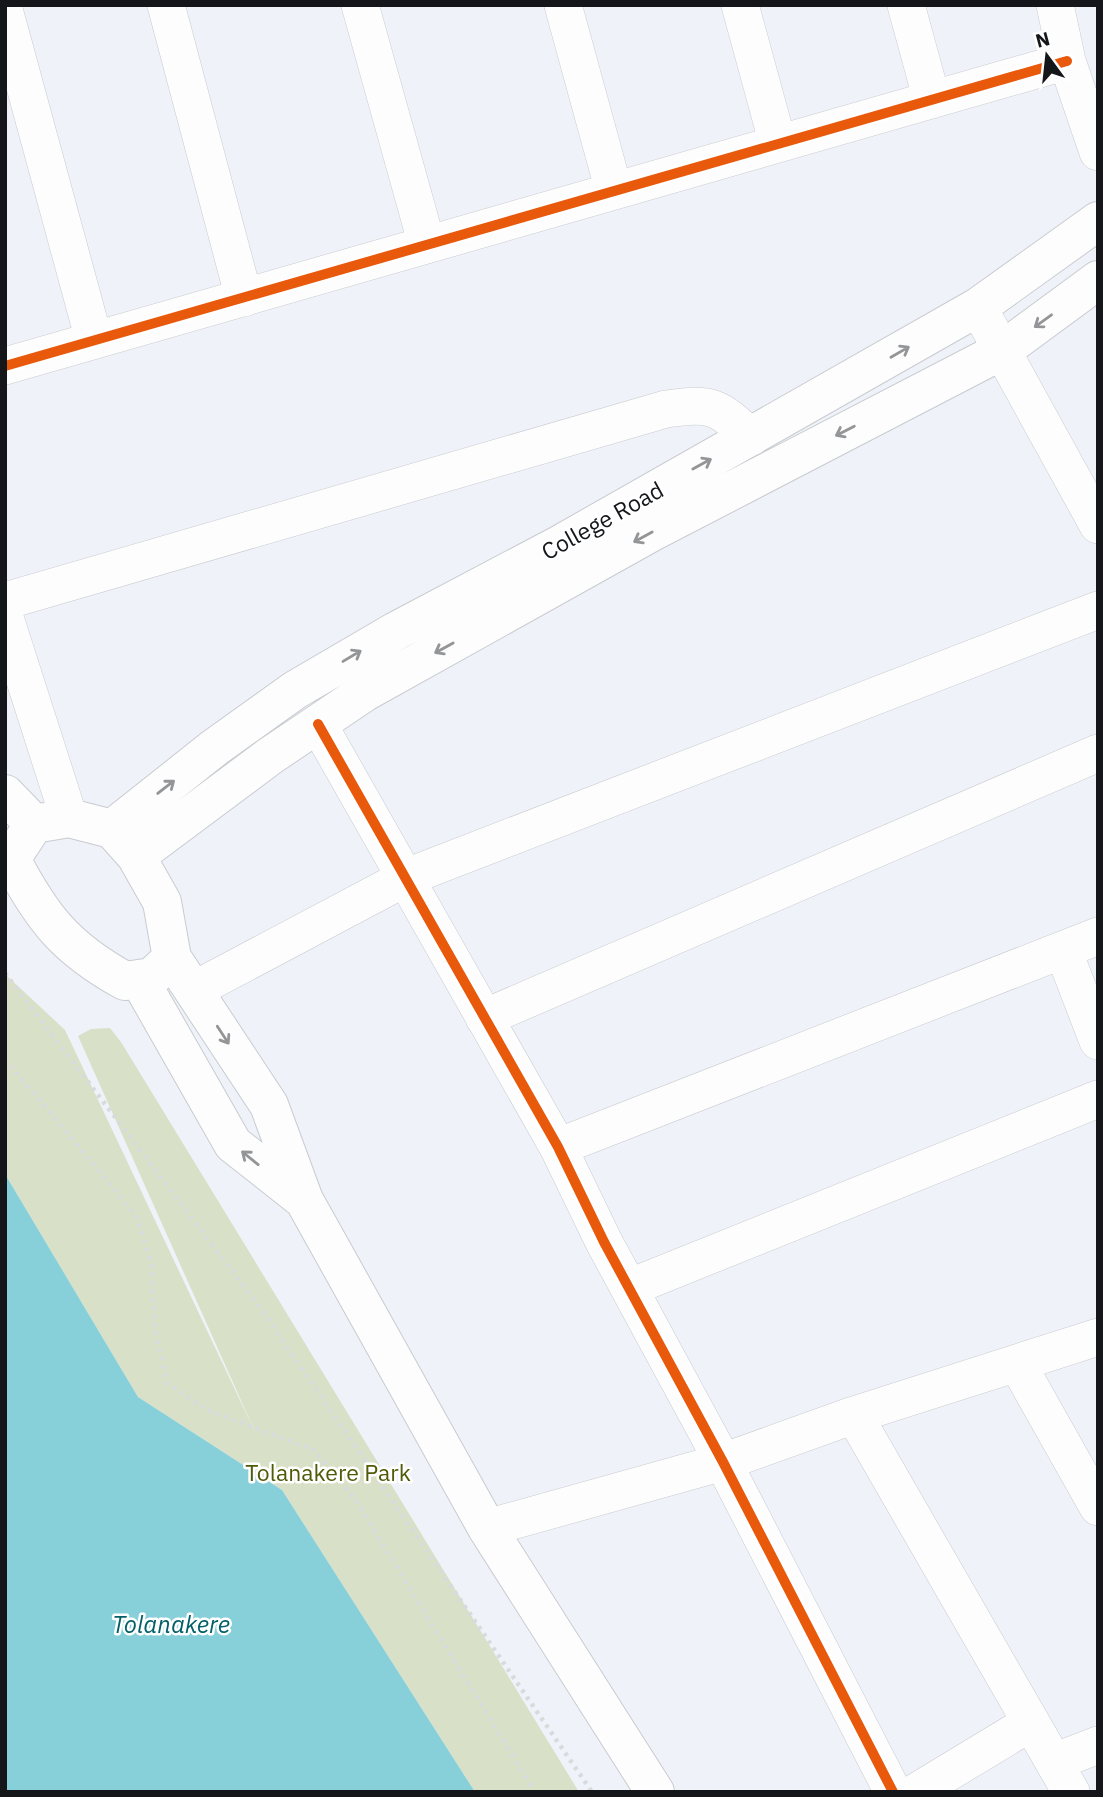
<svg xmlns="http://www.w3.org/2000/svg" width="1103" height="1797" font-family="'IBM Plex Sans',sans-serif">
  <rect width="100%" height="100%" fill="#eff3f9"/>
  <path fill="#d8e1c8" d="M 5,974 L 65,1030 L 256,1434 L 78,1036 L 91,1029 L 110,1028 L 121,1042 L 579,1792 L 475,1792 L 282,1490 L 138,1397 L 5,1174 Z"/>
  <path fill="#87d0da" d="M 5,1174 L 138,1397 L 282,1490 L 475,1792 L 5,1792 Z"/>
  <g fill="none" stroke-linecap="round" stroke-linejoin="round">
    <g stroke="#c8cbcf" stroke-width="38">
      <path id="street" d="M 166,5 L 244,298
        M 360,5 L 427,245
        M 563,5 L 614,191
        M 740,5 L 778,144
        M 906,5 L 932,100
        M 1055,5 L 1067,61 L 1098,152
        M 5,13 L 94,340
        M 978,307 L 1098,525
        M 5,366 L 1067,61
        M 5,601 L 666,409 C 713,403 716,405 751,437
        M 5,618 L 69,818
        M 318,724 L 558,1147 L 604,1242 L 723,1462 L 893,1792
        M 1063,950 L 1098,1041
        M 194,990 L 407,877 L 1098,610
        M 484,1018 L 1098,753
        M 558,1147 L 1098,936
        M 631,1287 L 1098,1099
        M 1018,1365 L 1098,1507
        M 854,1415 L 1071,1792
        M 487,1528 L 723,1462 L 854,1415 L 1098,1337
        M 1054,1762 L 1098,1745
        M 916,1792 L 1030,1723"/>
    </g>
    <g stroke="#c8cbcf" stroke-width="40">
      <path id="secondary" d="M 5,794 L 34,824
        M 69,818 L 112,829 L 136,856 L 162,902 L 172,958 L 152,977 L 125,981 C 65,948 42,918 11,859 L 34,824 Z
        M 112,829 L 214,748 L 295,690 L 396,631 L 559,545 L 978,307 L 1098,221
        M 136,856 L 270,756 L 365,692 L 652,532 L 1003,350 L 1098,280
        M 172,958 L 269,1105 L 304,1200 L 487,1528 L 655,1792
        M 139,979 L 233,1144 L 304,1200"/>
    </g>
    <path stroke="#dadadc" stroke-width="4.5" stroke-dasharray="3.5 5" stroke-linecap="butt" d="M 5,973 L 259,1306 L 592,1792
      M 5,1059 L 136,1215 L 151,1263 L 155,1330 L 167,1383 L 207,1410 L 314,1450 L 355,1499 L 535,1792"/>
    <use href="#street" stroke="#fdfdfe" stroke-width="37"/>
    <use href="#secondary" stroke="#fdfdfe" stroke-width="38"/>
    <g stroke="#fff" stroke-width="15">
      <path id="cycleway" d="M 5,366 L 1067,61
        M 318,724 L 558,1147 L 604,1242 L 723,1462 L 893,1792"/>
    </g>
    <use href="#cycleway" stroke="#e8590c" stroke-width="10"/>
  </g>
  <defs><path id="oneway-shaft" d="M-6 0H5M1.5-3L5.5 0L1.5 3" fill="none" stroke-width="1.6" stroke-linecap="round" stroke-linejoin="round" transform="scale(1.75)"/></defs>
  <g stroke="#949597">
    <use href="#oneway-shaft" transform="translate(1043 321) rotate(144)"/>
    <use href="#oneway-shaft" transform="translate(900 352) rotate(-30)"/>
    <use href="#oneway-shaft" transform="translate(845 431) rotate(153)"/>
    <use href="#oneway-shaft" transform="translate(702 464) rotate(-29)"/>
    <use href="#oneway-shaft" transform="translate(643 537) rotate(151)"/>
    <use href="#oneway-shaft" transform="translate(444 648) rotate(151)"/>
    <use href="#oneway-shaft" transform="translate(352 656) rotate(-31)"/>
    <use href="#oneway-shaft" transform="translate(166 787) rotate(-38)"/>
    <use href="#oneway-shaft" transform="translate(223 1035) rotate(57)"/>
    <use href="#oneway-shaft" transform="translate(250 1158) rotate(-141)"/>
  </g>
  <g text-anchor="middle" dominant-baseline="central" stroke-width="5" stroke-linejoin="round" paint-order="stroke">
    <g font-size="23" fill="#14161a" stroke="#fff">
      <text transform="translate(602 520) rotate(-29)">College Road</text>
    </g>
    <g font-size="23" fill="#4f5b07" stroke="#fff">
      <text x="328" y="1472">Tolanakere Park</text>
    </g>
    <g font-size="24" font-style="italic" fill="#046068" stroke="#fff">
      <text x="171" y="1624">Tolanakere</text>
    </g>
  </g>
  <rect width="1103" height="1797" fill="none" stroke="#14161a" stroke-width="14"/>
  <g transform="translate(1047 56) rotate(345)" stroke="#ffffff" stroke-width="5" paint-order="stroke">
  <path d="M0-5L12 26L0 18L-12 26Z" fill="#14161a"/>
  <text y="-10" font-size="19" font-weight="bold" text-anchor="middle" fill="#14161a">N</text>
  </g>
</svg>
